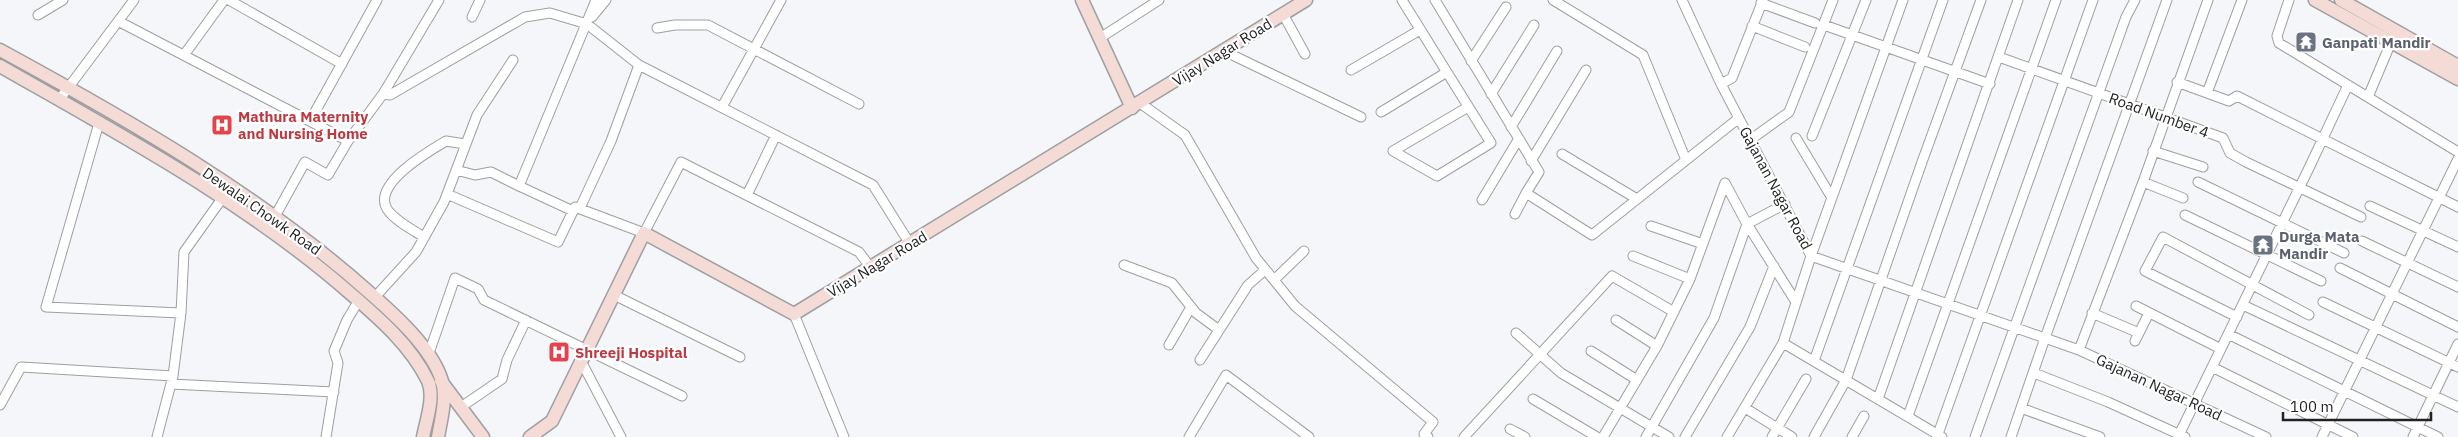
<svg xmlns="http://www.w3.org/2000/svg" width="2458" height="437" font-family="'IBM Plex Sans',sans-serif">
  <rect width="100%" height="100%" fill="#f4f6f9"/>
  <g fill="none" stroke-linecap="round" stroke-linejoin="round">
    <g stroke="#9d9fa2" stroke-width="11">
      <path id="street" d="M 229,0 L 342,64
        M 1402,0 L 1491,143 L 1437,176 L 1393,151 L 1468,107
        M 1435,0 L 1539,172 L 1526,193 L 1592,235 L 1739,118
        M 1553,0 L 1643,55 L 1686,160
        M 1682,0 L 1721,84 L 1811,256 L 2079,350 L 2266,437
        M 2289,0 L 2277,36 L 2279,43 L 2458,152
        M 1761,3 L 1815,23
        M 1283,14 L 1305,54
        M 38,15 L 63,0
        M 472,17 L 480,0
        M 592,17 L 606,0
        M 118,21 L 348,141
        M 1824,25 L 1990,84
        M 1752,26 L 1805,47
        M 657,28 L 675,25 L 708,25 L 859,104
        M 1100,38 L 1159,0
        M 1224,51 L 1361,117
        M 184,55 L 224,0
        M 1999,57 L 2223,138 L 2230,153 L 2246,162 L 2361,217
        M 1471,61 L 1506,7
        M 1351,70 L 1420,30
        M 2177,82 L 2229,101 L 2237,96 L 2458,207
        M 1721,84 L 1732,78 L 1763,0
        M 2207,93 L 2242,0
        M 383,94 L 390,95 L 525,17 L 550,13 L 587,24 L 639,65 L 873,185 L 910,244
        M 1491,94 L 1534,25
        M 2368,97 L 2392,40
        M 59,100 L 134,0
        M 1140,103 L 1185,135 L 1256,258 L 1295,306 L 1433,422 L 1424,434 L 1428,437
        M 722,107 L 781,0
        M 1381,112 L 1447,72
        M 310,121 L 377,0
        M 99,123 L 46,307 L 181,313
        M 1511,127 L 1557,51
        M 1812,136 L 1866,0
        M 1796,138 L 1832,198
        M 1750,140 L 1789,112 L 1833,0
        M 2153,151 L 2203,167
        M 1562,154 L 1637,199
        M 1531,161 L 1586,70
        M 456,170 L 475,175 L 491,172 L 519,186 L 596,0
        M 2143,182 L 2183,198
        M 2198,182 L 2344,253
        M 1725,183 L 1747,224 L 1796,302
        M 519,186 L 573,211
        M 447,194 L 558,242 L 575,207 L 644,233 L 681,162 L 859,252 L 871,268
        M 747,195 L 776,135
        M 1482,200 L 1518,140
        M 2370,206 L 2458,247
        M 580,208 L 611,141 L 639,65
        M 1515,214 L 1526,193
        M 2185,215 L 2321,281
        M 274,218 L 305,162 L 328,175 L 348,141 L 383,94 L 439,0
        M 1651,226 L 1703,244
        M 424,237 C 413,230 395,221 387,209 C 372,184 429,151 446,141 L 465,144
        M 2362,241 L 2458,287
        M 1633,256 L 1690,279
        M 1124,265 L 1172,283 L 1196,313 L 1219,330
        M 2340,268 L 2458,327
        M 1274,280 L 1304,251
        M 614,295 L 740,357
        M 375,297 L 416,252 L 444,202 L 477,115 L 513,60
        M 2323,302 L 2458,367
        M 2243,305 L 2458,407
        M 2136,306 L 2221,349
        M 2092,313 L 2139,333
        M 794,314 L 844,437
        M 2237,317 L 2145,271 L 2163,237 L 2309,315
        M 1616,320 L 1657,346
        M 1516,333 L 1561,373 L 1669,437
        M 2228,334 L 2438,437
        M 2135,341 L 2149,313
        M 1783,343 L 1942,437
        M 1169,345 L 1191,307
        M 2079,350 L 2143,182 L 2208,0
        M 1591,351 L 1637,380
        M 428,356 L 455,278 L 478,289 L 484,300 L 682,396
        M 1200,360 L 1248,285 L 1265,270
        M 581,361 L 621,437
        M 1814,361 L 1943,0
        M 2212,367 L 2353,437
        M 2034,373 L 2108,402 L 2185,437
        M 171,384 L 334,392
        M 1533,399 L 1597,437
        M 1878,399 L 2018,0
        M 0,405 L 21,367 L 173,376
        M 461,407 L 502,379 L 507,360 L 526,320
        M 1745,408 L 1792,437
        M 2021,408 L 2100,437
        M 1908,416 L 2056,0
        M 1510,429 L 1525,437
        M 1938,434 L 2093,0
        M 157,437 L 173,376 L 181,313 L 184,252 L 226,193
        M 326,437 L 338,363 L 334,351 L 347,320 L 359,300
        M 1189,437 L 1226,375 L 1309,437
        M 1464,437 L 1612,276 L 1674,312
        M 1603,437 L 1657,346 L 1690,279 L 1725,183
        M 1646,437 L 1714,318 L 1747,224 L 1785,204
        M 1685,437 L 1750,327 L 1774,266
        M 1727,437 L 1783,343 L 1811,256 L 1903,0
        M 1772,437 L 1806,379
        M 1814,437 L 1846,380 L 1922,162 L 1981,0
        M 1852,437 L 1864,416
        M 1975,437 L 2126,17 L 2135,0
        M 2011,437 L 2045,338 L 2167,0
        M 2178,437 L 2309,168 L 2348,85
        M 2322,437 L 2458,159
        M 2413,437 L 2458,344"/>
    </g>
    <g stroke="#9d9fa2" stroke-width="15">
      <path id="secondary" d="M 1082,0 L 1132,108
        M 2315,0 L 2458,79
        M 2341,0 L 2458,66
        M 0,50 C 129,120 260,195 370,293 C 395,315 432,348 442,381 C 447,398 441,420 438,437
        M 0,66 C 121,135 246,202 351,294 C 380,319 411,346 428,381 C 435,397 426,421 423,437
        M 441,381 L 483,437
        M 530,437 L 552,421 L 644,233 L 794,314 L 1306,0"/>
    </g>
    <use href="#street" stroke="#fff" stroke-width="9"/>
    <use href="#secondary" stroke="#f5dbd6" stroke-width="12"/>
  </g>
  <defs>
    <g id="temple-square" transform="scale(1.125)"><rect x="-9" y="-9" width="18" height="18" rx="4" fill="#6b7280" stroke="#fff"/><path d="M0-6L5-2H3V0L6.5 2.5H4V6H1.5V3h-3V6H-4V2.5H-6.5L-3 0V-2H-5Z" fill="#fff"/></g>
    <g id="hospital-square" transform="scale(1.125)"><rect x="-9" y="-9" width="18" height="18" rx="4" fill="#e0444e" stroke="#fff"/><path d="M-5-5h3v3.5h4V-5h3V5h-3V1.5h-4V5h-3Z" fill="#fff"/></g>
  </defs>
  <g fill-rule="evenodd">
    <use href="#temple-square" x="2306" y="42"/>
    <use href="#hospital-square" x="222" y="125"/>
    <use href="#temple-square" x="2263" y="245"/>
    <use href="#hospital-square" x="559" y="352"/>
  </g>
  <g text-anchor="middle" dominant-baseline="central" stroke-width="4.5" stroke-linejoin="round" paint-order="stroke">
    <g font-size="15" font-weight="bold" fill="#5b616d" stroke="#fff" text-anchor="start">
      <text x="2322" y="42">Ganpati Mandir</text>
      <text x="2279" y="236">Durga Mata<tspan x="2279" dy="17">Mandir</tspan></text>
    </g>
    <g font-size="15" fill="#212223" stroke="#fff">
      <text transform="translate(1222 52) rotate(-32)">Vijay Nagar Road</text>
      <text transform="translate(2159 115) rotate(20)">Road Number 4</text>
      <text transform="translate(1776 188) rotate(62)">Gajanan Nagar Road</text>
      <text transform="translate(262 211) rotate(35)">Dewalai Chowk Road</text>
      <text transform="translate(877 264) rotate(-31)">Vijay Nagar Road</text>
      <text transform="translate(2159 387) rotate(25)">Gajanan Nagar Road</text>
    </g>
    <g font-size="15" font-weight="bold" fill="#be3a42" stroke="#fff" text-anchor="start">
      <text x="238" y="116">Mathura Maternity<tspan x="238" dy="17">and Nursing Home</tspan></text>
      <text x="575" y="352">Shreeji Hospital</text>
    </g>
  </g>
  <path d="M2283 412v8h148v-8" fill="none" stroke="#212223" stroke-width="2.5"/>
  <text x="2290" y="412" font-size="15" fill="#212223" stroke="#ffffff" stroke-width="4" paint-order="stroke">100 m</text>
</svg>
